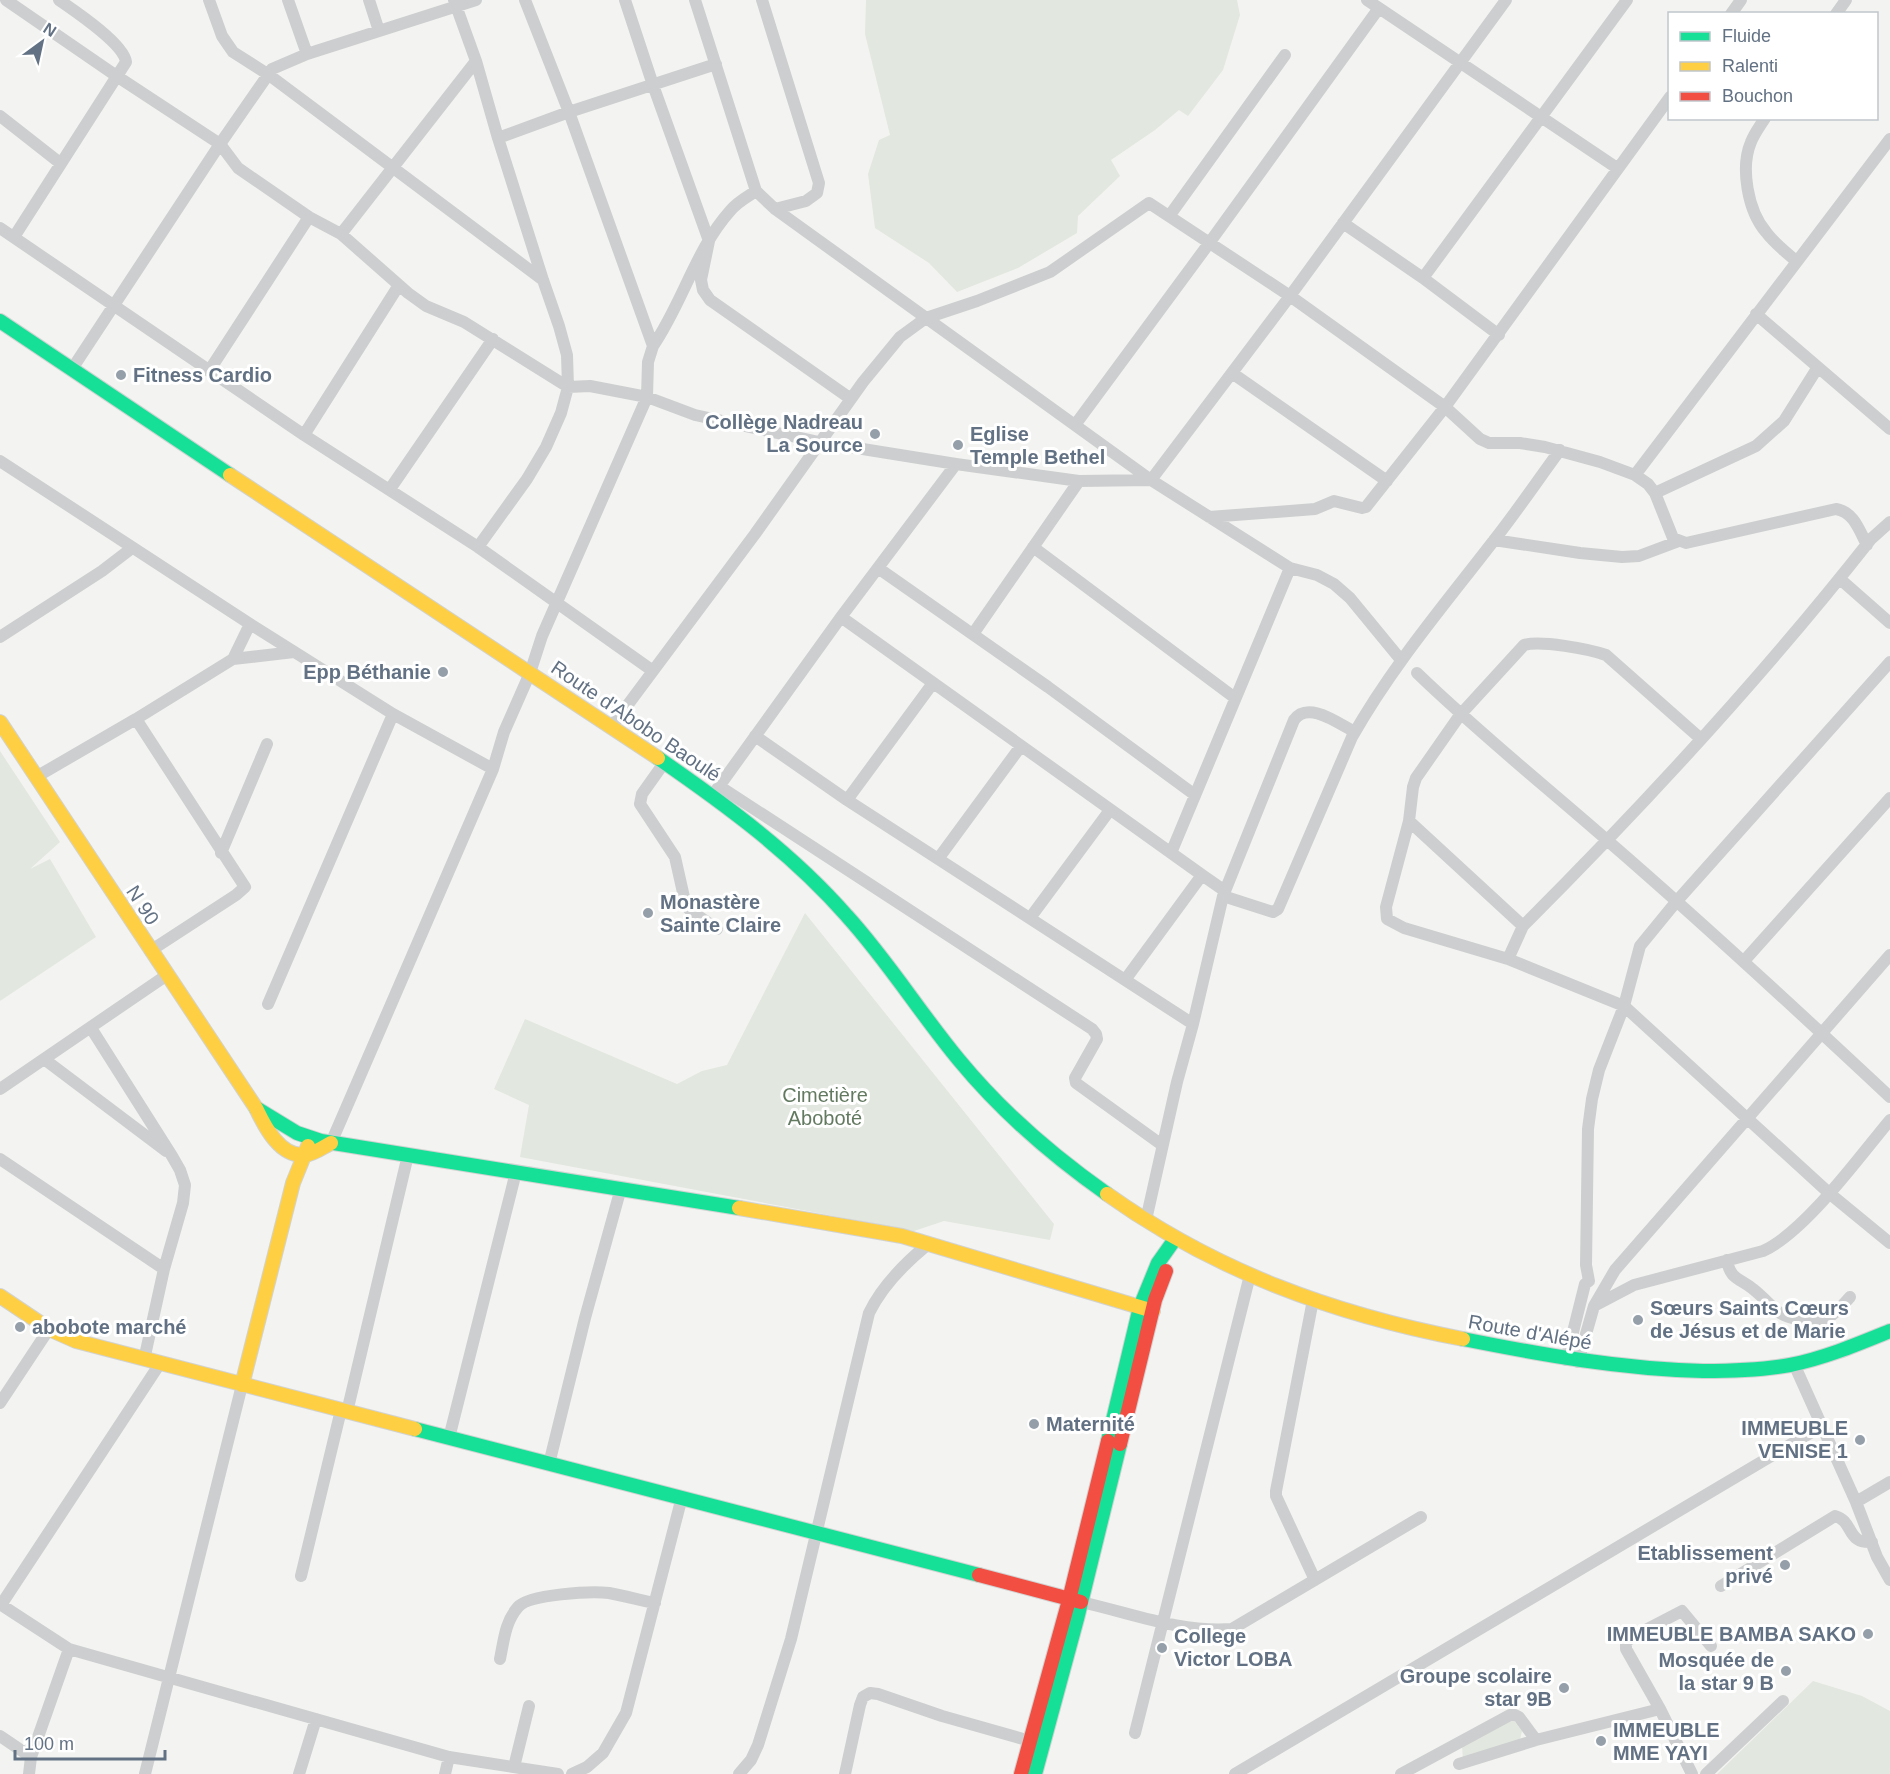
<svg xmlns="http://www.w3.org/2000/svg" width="1890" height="1774" font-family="Arial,sans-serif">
  <rect width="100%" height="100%" fill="#f3f4f1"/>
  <path fill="#e2e7df" d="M 866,0 L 1237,0 L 1240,15 L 1223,70 L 1188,116 L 1179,110 L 1155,130 L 1111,160 L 1120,176 L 1078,216 L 1077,233 L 1018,268 L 957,292 L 929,263 L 875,228 L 868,174 L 879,140 L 890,135 L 865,34 Z
    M 0,751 L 60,842 L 30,869 L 50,859 L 96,937 L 0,1001 Z
    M 805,913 L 1054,1224 L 1050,1240 L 944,1221 L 914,1231 L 520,1157 L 529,1105 L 494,1089 L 525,1019 L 677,1084 L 702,1071 L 727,1065 Z
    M 1813,1681 L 1862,1696 L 1890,1711 L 1890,1774 L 1717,1774 Z
    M 1511,1717 L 1522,1731 L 1520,1740 L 1463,1760 L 1462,1746 Z"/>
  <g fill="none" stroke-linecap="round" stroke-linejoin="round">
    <g stroke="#d1d2d2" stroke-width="16">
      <path id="fast" d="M 0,321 L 230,475
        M 658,758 C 726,805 793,854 847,916 C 888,961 920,1013 959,1060 C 1001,1111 1053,1156 1107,1194
        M 256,1108 L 297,1133 L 321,1141 L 739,1208
        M 1463,1339 C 1543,1355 1622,1369 1703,1371 C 1732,1371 1762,1370 1790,1365 C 1825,1358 1858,1344 1890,1331
        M 415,1429 L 979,1575
        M 1108,1441 L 1140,1307 L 1158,1263 L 1175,1239
        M 1035,1774 L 1077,1619 L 1120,1444"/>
    </g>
    <g stroke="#d1d2d2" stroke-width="16">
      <path id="slow" d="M 230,475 L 658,758
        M 0,722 L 256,1108 C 265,1127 280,1157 305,1155 C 314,1154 323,1147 331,1143
        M 1107,1194 C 1215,1271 1333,1314 1463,1339
        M 739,1208 L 902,1236 L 1153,1311
        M 0,1296 L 49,1329 L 76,1341 L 415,1429
        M 242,1385 L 293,1183 L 308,1146"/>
    </g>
    <g stroke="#d1d2d2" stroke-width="16">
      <path id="jam" d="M 1120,1444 L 1155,1300 L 1166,1271
        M 979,1575 L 1081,1602
        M 1021,1774 L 1069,1600 L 1108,1441"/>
    </g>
    <path stroke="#cdcecf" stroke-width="12" d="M 6,0 L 118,77 L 220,144 L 238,168 L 309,217 L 341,234 L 408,293 L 426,306 L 464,322 L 568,387 L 590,386 L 647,397 L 695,415 L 819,442 L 956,464 L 1079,481 L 1151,480 L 1290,296 L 1506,0
      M 209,0 L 222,36 L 233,52 L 269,75 L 543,280
      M 288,0 L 307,54
      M 369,0 L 379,31
      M 454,0 L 476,61 L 498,138 L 543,280 L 559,326 L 567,355 L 568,387 L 561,413 L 546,447 L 527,479 L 478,547
      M 625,0 L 653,85 L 709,241 L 701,280 L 703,290 L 710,300 L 851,399
      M 695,0 L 756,191 L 775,209 L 1151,480 L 1290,568 L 1317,575 L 1334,584 L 1350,598 L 1401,660
      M 762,0 L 819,183 L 817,193 L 806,201 L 775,209
      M 1367,0 L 1617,168
      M 1731,14 L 1741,0
      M 1836,14 L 1846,0
      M 0,116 L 60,163
      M 1765,118 C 1760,126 1754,134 1751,142 C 1740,168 1748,211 1766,232 C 1774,243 1786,252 1796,261
      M 498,138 L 569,112 L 716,64
      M 1170,215 L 1285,55
      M 1343,223 L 1423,278 L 1499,335
      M 0,228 L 304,435 L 478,547 L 653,671
      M 341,234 L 476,61
      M 14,237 L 126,62 C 124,44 75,11 59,0
      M 1423,278 L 1627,0
      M 1756,314 L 1890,429
      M 653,346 C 682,304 696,249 730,211 C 737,202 747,197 756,191
      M 72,369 L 220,144 L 272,69 L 307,54 L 476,0
      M 209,371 L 309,217
      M 1232,373 L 1387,481
      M 1075,425 L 1210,242 L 1379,8
      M 304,435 L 399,285
      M 0,461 L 250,624 L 393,714 L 493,769
      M 1635,475 L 1890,139
      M 390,489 L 493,339
      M 1655,493 L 1756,446 L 1784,421 L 1818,367
      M 1209,517 L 1315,509 L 1334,501 L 1362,508 L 1366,507 L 1445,407 L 1480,439 L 1489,443 L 1520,443 L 1545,447 L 1600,462 L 1635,475 L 1648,484 L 1655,493 L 1673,538 L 1686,543 L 1836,509 C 1854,512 1859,530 1867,545
      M 1494,540 L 1580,553 L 1622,557 L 1639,556 L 1679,541
      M 1033,547 L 1235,698
      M 878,568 L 1048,687 L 1195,795
      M 1840,579 L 1890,623
      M 841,617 L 1202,875 L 1125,980
      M 973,634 L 1079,481
      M 0,637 L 102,571 L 132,548
      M 233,659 L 250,624
      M 1417,673 C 1478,732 1544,785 1608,841 C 1704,924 1797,1010 1890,1097
      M 136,719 L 245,887 L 236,895 L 150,951
      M 612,726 L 755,534 L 863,382 L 900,337 L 926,318 L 977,301 L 1050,272 L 1149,203 L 1290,296 L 1445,407 L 1670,97
      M 755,736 L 847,800 L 1193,1024 L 1177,1082 L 1146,1220
      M 1701,739 L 1606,655 C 1589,649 1540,640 1524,645 L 1460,715 L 1416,778 L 1413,787 L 1409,821 L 1523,926 L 1508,959 L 1624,1006 L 1829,1193 L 1890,1243
      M 664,763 L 642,794 L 640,804 L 675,857 L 686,906 L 691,911 L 717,929
      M 36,777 L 136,719 L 233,659 L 294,652
      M 719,786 L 1092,1029 L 1096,1034 L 1097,1039 L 1075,1078 L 1076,1083 L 1162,1145
      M 715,792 L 841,617 L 956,464
      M 847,800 L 933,683
      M 1409,821 L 1386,907 L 1387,919 L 1404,928 L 1508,959
      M 221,853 L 267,744
      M 1171,853 L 1290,568
      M 938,859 L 1021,746
      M 1202,875 L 1225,891
      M 1223,896 L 1273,912 L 1278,909 L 1352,737 C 1392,666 1445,604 1495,539 C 1517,511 1538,480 1560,450
      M 1030,918 L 1110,810
      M 1523,926 C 1646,803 1764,675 1871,539 L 1890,522
      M 1744,961 L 1890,798
      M 268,1004 L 393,714
      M 1193,1024 L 1223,896 L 1294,720 C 1308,700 1339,724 1355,732
      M 91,1028 L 172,1156 L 180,1170 L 185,1185 L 183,1203 L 164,1269 L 144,1360
      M 44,1059 L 166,1151
      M 0,1089 L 167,975
      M 331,1143 L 493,769 L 504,732 L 530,673 L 542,636 L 647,397 L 648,362 L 653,346 L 569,112 L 525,0
      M 0,1159 L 164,1269
      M 1727,1260 C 1730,1280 1740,1278 1753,1289 C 1762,1296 1769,1304 1777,1311 C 1786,1318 1810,1324 1821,1321 C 1832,1318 1843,1305 1850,1297
      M 1313,1300 L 1276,1491 L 1276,1496 L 1315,1580
      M 1594,1306 L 1634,1285 L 1763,1251 C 1805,1232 1859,1157 1890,1120
      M 1566,1360 L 1585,1284 L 1589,1281 L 1586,1265 L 1588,1129 L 1592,1099 L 1599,1070 L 1624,1006 L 1640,946 L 1676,902 L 1890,662
      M 1578,1362 L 1594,1306 L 1615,1270 L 1890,955
      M 1794,1364 L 1856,1502 L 1877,1557 L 1890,1580
      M 0,1403 L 49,1329
      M 347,1412 L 408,1155
      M 449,1438 L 516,1172
      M 549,1464 L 585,1318 L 621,1188
      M 1856,1502 L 1890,1482
      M 301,1576 L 341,1410
      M 1721,1586 L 1835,1516 C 1854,1521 1846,1544 1872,1542
      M 1081,1602 C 1131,1613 1180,1633 1232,1629 L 1421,1517
      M 0,1604 L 69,1649 L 449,1757 L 558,1774
      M 1,1605 L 159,1365
      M 500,1659 C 504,1640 505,1622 518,1607 C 529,1594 592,1591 609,1593 C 625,1596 640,1600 655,1603
      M 1135,1733 L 1250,1275
      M 0,1736 L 31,1757
      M 1459,1764 L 1536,1740 L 1660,1709
      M 514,1767 L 529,1706
      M 29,1774 L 31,1757 L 69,1649
      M 145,1774 L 242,1385
      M 299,1774 L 316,1719
      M 445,1774 L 449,1757
      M 572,1774 L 587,1767 L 603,1753 L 626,1713 L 682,1497
      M 739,1774 L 751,1760 L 758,1745 L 791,1639 L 869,1313 C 882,1286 904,1264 927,1245
      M 845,1774 L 860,1705 L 863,1697 L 870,1693 L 878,1694 L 942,1716 L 1030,1741
      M 1235,1774 L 1822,1426
      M 1401,1774 L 1510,1715 L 1515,1715 L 1519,1717 L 1536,1740
      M 1692,1774 L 1660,1709 L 1626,1649 L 1626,1643 L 1630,1638 L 1682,1611 L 1711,1646
      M 1706,1774 L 1783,1701"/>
    <use href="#fast" stroke="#16e098" stroke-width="14"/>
    <use href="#slow" stroke="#ffcf43" stroke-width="14"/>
    <use href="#jam" stroke="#f24e42" stroke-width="14"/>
  </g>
  <g fill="#959faa" stroke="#fff" stroke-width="2">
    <circle cx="121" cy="375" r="6"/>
    <circle cx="875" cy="434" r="6"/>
    <circle cx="958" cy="445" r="6"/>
    <circle cx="443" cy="672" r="6"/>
    <circle cx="648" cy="913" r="6"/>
    <circle cx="1638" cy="1320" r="6"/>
    <circle cx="20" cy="1327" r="6"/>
    <circle cx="1034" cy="1424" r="6"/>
    <circle cx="1860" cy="1440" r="6"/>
    <circle cx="1785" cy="1565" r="6"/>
    <circle cx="1868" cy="1634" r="6"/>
    <circle cx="1162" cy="1648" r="6"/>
    <circle cx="1786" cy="1671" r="6"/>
    <circle cx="1564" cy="1688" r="6"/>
    <circle cx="1601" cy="1741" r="6"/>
  </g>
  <g text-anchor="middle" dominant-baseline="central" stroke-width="6" stroke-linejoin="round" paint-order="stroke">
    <g font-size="20" font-weight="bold" fill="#627183" stroke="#fff" text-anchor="start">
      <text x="133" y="375">Fitness Cardio</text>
      <text x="863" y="422" text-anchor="end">Collège Nadreau<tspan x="863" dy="23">La Source</tspan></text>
      <text x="970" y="434">Eglise<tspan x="970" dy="23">Temple Bethel</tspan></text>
      <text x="431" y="672" text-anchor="end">Epp Béthanie</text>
      <text x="660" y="902">Monastère<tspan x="660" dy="23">Sainte Claire</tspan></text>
      <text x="1650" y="1308">Sœurs Saints Cœurs<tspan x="1650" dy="23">de Jésus et de Marie</tspan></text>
      <text x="32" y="1327">abobote marché</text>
      <text x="1046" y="1424">Maternité</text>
      <text x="1848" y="1428" text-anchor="end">IMMEUBLE<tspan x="1848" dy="23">VENISE 1</tspan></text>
      <text x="1773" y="1553" text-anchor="end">Etablissement<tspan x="1773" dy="23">privé</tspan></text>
      <text x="1856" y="1634" text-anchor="end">IMMEUBLE BAMBA SAKO</text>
      <text x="1174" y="1636">College<tspan x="1174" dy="23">Victor LOBA</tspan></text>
      <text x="1774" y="1660" text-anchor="end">Mosquée de<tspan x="1774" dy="23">la star 9 B</tspan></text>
      <text x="1552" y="1676" text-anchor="end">Groupe scolaire<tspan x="1552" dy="23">star 9B</tspan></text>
      <text x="1613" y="1730">IMMEUBLE<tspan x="1613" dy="23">MME YAYI</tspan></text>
    </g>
    <g font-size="20" fill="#627183" stroke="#fff">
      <text transform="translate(636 721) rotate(34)">Route d'Abobo Baoulé</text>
      <text transform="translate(143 905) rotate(57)">N 90</text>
      <text transform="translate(1530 1332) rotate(10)">Route d'Alépé</text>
    </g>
    <g font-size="20" fill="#637a61" stroke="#fff">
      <text x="825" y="1095">Cimetière<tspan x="825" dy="23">Aboboté</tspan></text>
    </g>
  </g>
  <rect x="1668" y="12" width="210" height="108" fill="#ffffff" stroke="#c0c6cd" stroke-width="1.5"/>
  <rect x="1680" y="32" width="30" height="9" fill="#16e098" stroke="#c0c6cd" stroke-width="1.5"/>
  <text x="1722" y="42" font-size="18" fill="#627183">Fluide</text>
  <rect x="1680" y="62" width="30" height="9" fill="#ffcf43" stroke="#c0c6cd" stroke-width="1.5"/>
  <text x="1722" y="72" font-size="18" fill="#627183">Ralenti</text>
  <rect x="1680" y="92" width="30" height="9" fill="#f24e42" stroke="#c0c6cd" stroke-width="1.5"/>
  <text x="1722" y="102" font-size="18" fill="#627183">Bouchon</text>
  <g transform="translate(42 42) rotate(33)" stroke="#ffffff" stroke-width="4.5" paint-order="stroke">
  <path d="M0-4.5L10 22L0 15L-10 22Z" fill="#627183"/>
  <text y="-9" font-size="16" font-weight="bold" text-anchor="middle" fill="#627183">N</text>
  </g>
  <path d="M15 1750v9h150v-9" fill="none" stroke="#627183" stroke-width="3"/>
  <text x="24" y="1750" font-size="18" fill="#627183" stroke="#ffffff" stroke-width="4.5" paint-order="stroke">100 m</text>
</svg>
